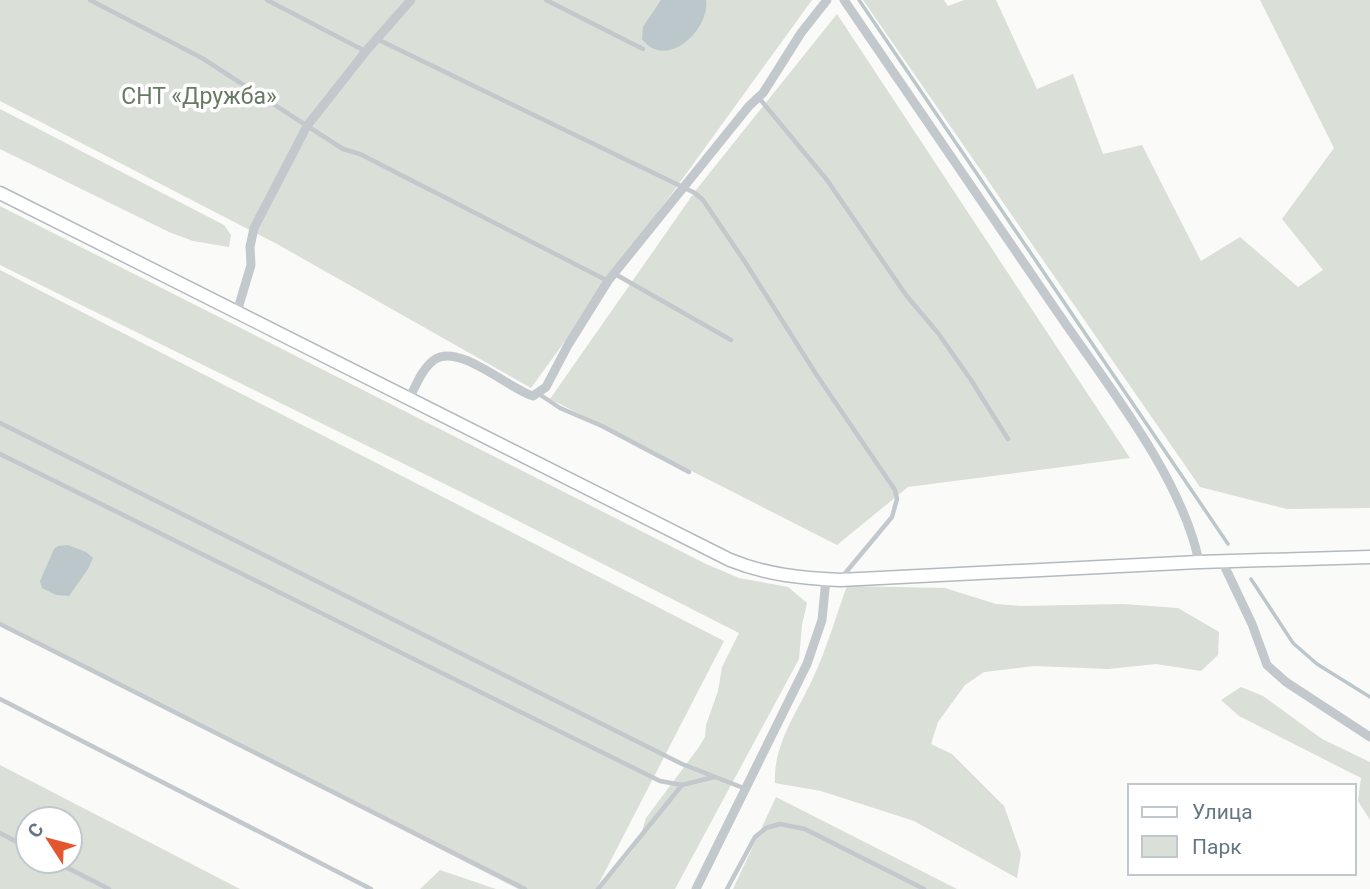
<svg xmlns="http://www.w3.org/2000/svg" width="1370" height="889" font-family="Roboto,sans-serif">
  <rect width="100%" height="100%" fill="#fafaf8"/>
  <path fill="#dadfd7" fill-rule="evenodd" d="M 0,0 L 812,0 L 531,388 L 277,244 L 0,101 Z
    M 863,0 L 944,0 L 948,6 L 964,0 L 996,0 L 1037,89 L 1073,74 L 1103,154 L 1142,145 L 1201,261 L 1240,237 L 1298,287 L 1323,270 L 1282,219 L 1334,148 L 1260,0 L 1370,0 L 1370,508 L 1287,509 L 1200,487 Z
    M 837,14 L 1130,458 L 908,487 L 837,545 L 550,399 L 696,190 Z
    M 0,109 L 224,225 L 231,235 L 229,247 L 193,241 L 169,232 L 0,149 Z
    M 0,206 L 706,564 L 739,578 L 788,587 L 807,603 L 802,625 L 799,659 L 675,889 L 600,889 L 632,851 L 639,841 L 646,818 L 699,747 L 705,737 L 706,725 L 718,691 L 722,667 L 739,633 L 469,496 L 0,265 Z
    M 0,270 L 724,641 L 596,889 L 518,889 L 0,623 Z
    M 847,586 L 945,588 L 996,604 L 1020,606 L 1123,604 L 1178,608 L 1219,632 L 1218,655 L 1201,671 L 1156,664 L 1108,669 L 1034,666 L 984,672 L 965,685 L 938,722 L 931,744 L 952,754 L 1004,806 L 1021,854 L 1017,878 L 914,821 L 821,791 L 775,783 C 773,744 798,711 813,678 C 827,648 836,616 847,586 Z
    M 1241,687 L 1263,696 L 1322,739 L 1370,762 L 1370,820 L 1358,801 L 1361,778 L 1239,716 L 1221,700 Z
    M 0,765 L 240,889 L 0,889 ZM 28,819 L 70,819 L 70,861 L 28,861 Z
    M 776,797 L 957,889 L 733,889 Z
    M 440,870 L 496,889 L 420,889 Z"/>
  <path fill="#bbc7cb" d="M 661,0 L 706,0 C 710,30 666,71 642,39 L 643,27 Z
    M 68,545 L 86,552 L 93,558 L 88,569 L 69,596 L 56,595 L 42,588 L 40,581 L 54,549 L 58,546 Z"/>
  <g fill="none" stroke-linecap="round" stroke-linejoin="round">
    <path stroke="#bbc7cb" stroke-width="3.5" d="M 859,0 L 1228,544
      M 1251,579 L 1293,643 L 1317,664 L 1370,697"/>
    <g stroke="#b3babf" stroke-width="15">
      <path id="secondary" d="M 0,193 L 730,560 C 767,575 801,578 840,580 L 1199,562 L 1370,557"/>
    </g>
    <path stroke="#c3c8cc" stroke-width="4.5" d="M 90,0 L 202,58 L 343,149 L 360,154 L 608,281
      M 267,0 L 365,51
      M 546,0 L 643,49
      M 377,39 L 695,193 L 703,200 L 745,262 L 816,374 L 895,490 L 897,499 L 892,517 L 842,577
      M 759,98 L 827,180 L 906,295 L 938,333 L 971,380 L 1008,439
      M 615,274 L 731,340
      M 539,394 L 560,408 L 602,426 L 689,472
      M 0,423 L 682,764 L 746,789
      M 0,454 L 660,781 L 682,785
      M 0,624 L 525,889
      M 0,699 L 371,889
      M 0,833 L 28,848
      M 54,861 L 109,889
      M 598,889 L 682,785 L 714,777
      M 727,889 L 755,837 L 766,828 L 780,824 L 805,829 L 924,889"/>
    <path stroke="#c3c8cc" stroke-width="9" d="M 844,0 C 915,103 985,207 1056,310 C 1105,382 1182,477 1199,562
      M 237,312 L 251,265 L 250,247 L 254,228 L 307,126 L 366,51 L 411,0
      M 410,397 C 416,385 422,369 434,360 C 458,342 509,389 533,396 L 546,387 L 568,345 L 608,281 L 749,106 L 763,93 L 801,33 L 827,0
      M 1222,561 L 1252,624 L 1267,665 L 1286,682 L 1370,737
      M 696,889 L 807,664 L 822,620 L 826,579"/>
    <use href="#secondary" stroke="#fff" stroke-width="12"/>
  </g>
  <g text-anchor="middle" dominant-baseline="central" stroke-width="7" stroke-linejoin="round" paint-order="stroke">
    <g font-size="23" fill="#687a64" stroke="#fff">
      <text x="199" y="96">СНТ «Дружба»</text>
    </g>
  </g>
  <rect x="1128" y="784" width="228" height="91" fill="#ffffff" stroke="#c1c8cd" stroke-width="2"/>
  <rect x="1142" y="807" width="35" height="10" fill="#ffffff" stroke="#c1c8cd" stroke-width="2"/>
  <text x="1192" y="819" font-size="21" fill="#657683">Улица</text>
  <rect x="1142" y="836" width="35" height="21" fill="#dadfd7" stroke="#c1c8cd" stroke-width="2"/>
  <text x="1192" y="854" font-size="21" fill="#657683">Парк</text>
  <g transform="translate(49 840) rotate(306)"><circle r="33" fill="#ffffff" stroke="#c1c8cd" stroke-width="2"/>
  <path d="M0-5L12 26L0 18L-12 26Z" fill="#e4572e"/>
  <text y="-10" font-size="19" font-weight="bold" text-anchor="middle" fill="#657683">С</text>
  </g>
</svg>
